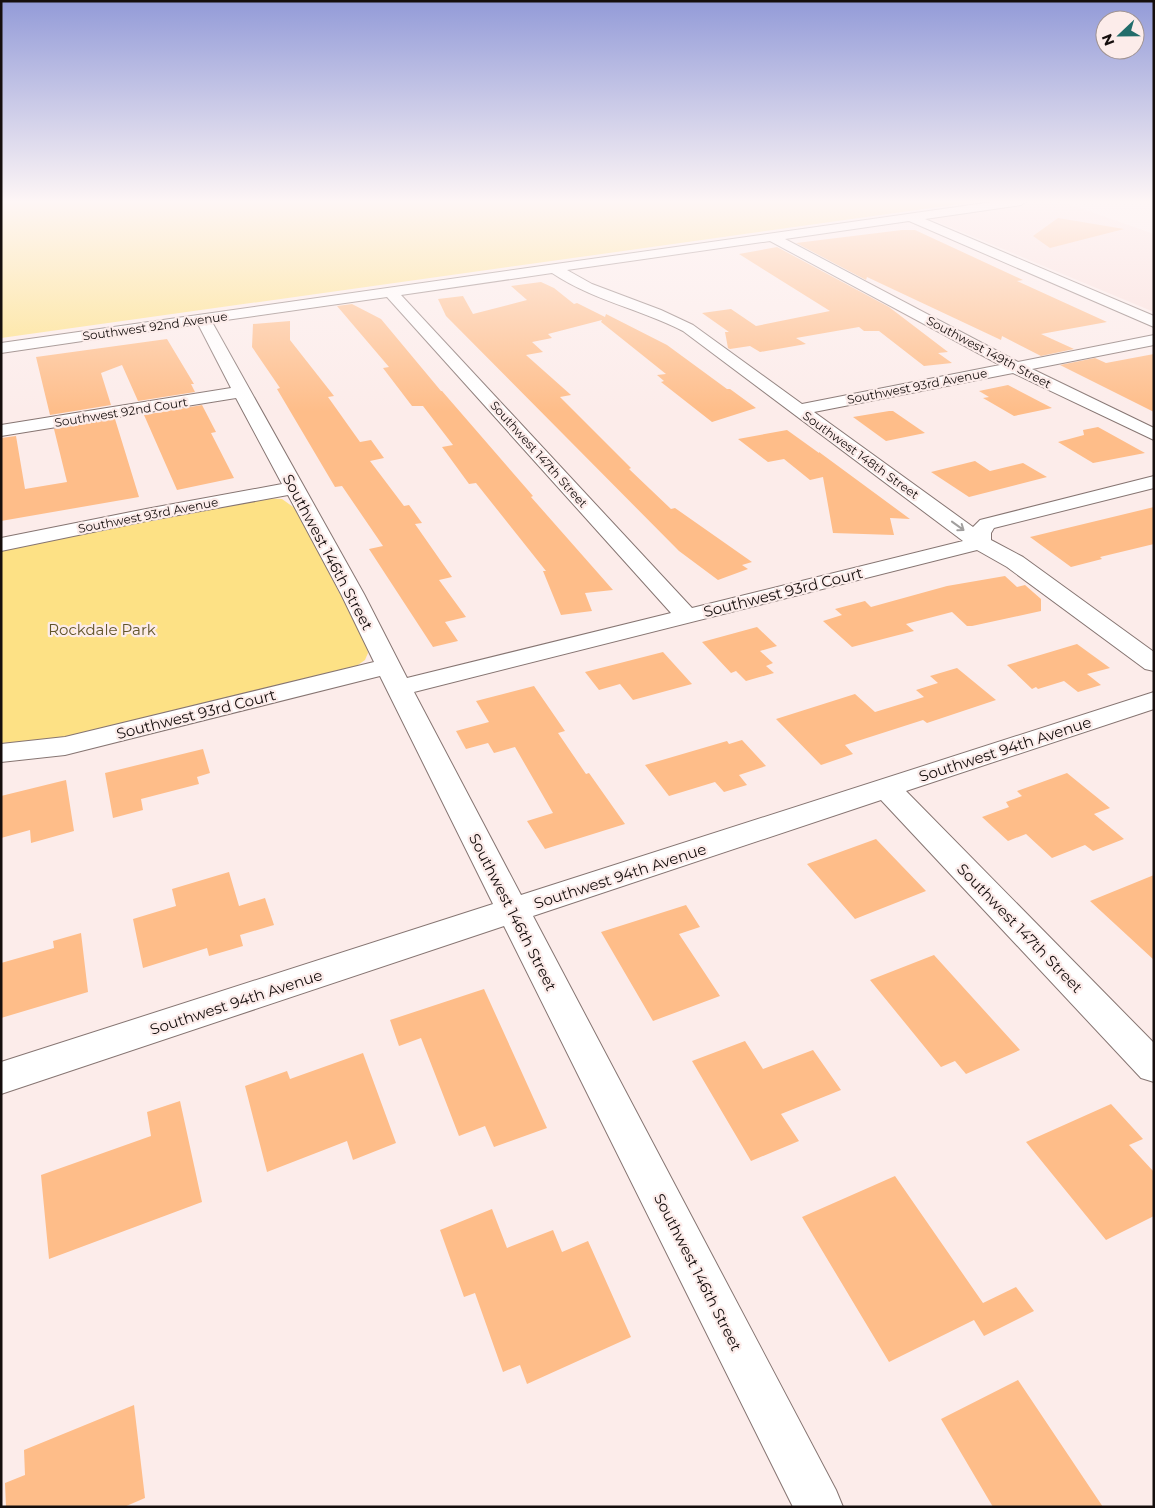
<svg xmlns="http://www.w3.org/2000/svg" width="1155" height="1508" font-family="Montserrat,sans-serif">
  <rect width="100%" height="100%" fill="#fcecea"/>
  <path fill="#fadeda" d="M 1034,201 L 1060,201 L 1154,234 L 1154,312 L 926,217 Z"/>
  <path fill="#fde185" d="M 1,201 L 981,201 L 1,338 Z
    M 265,498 L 282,499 L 296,509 L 367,646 L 368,653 L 365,660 L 355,667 L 81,734 L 48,740 L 1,743 L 1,549 Z"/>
  <path fill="#febd89" d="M 1058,218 L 1124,229 L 1050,248 L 1033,236 Z
    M 902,230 L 915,230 L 1023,280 L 1017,281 L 1107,322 L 1041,334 L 1074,349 L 1041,356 L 1002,336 L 1001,340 L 867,277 L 866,280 L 796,243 Z
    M 777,247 L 889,307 L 948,352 L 938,353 L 952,363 L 924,366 L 879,331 L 864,331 L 859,327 L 796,338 L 806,344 L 760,352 L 750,346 L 730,349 L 728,348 L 725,332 L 729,332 L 702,313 L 731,309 L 756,326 L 830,311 L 739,254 Z
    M 541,282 L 554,288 L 574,304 L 577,303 L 605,317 L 606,314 L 667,345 L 727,389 L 730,389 L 756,408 L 712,422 L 661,382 L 664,381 L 657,375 L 666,374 L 601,322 L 602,320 L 548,334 L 552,338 L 532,342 L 543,352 L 526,355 L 571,395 L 560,397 L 631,468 L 629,469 L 671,509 L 675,508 L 752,562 L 742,565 L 748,569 L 718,580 L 679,551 L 446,316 L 438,299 L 463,296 L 473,314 L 527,300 L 511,286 Z
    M 352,304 L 381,319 L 441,391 L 442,391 L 533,496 L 531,497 L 613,590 L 585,593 L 592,611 L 561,615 L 543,571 L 546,571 L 476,483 L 469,484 L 442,447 L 453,445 L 423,406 L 412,406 L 383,368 L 389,367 L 337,306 Z
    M 290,321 L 290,340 L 334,396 L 328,397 L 360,442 L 371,440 L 384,458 L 370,461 L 404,506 L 409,505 L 422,523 L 415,524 L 452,577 L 439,580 L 466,617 L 445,622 L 458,641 L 433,647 L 369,549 L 383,546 L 342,486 L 335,487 L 277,389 L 280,388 L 252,347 L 253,324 Z
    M 167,339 L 194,384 L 191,384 L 195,392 L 138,401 L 122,365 L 101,373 L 111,405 L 50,415 L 36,357 Z
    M 1154,354 L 1154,412 L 1060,365 L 1095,358 L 1106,363 Z
    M 1008,385 L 1052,408 L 1014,416 L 983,398 L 989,397 L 979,391 Z
    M 202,405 L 216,432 L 211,433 L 234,478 L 177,490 L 144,415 Z
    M 889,411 L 893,411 L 925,433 L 886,441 L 853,417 Z
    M 115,419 L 139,497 L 1,521 L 1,438 L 16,436 L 25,489 L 67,482 L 54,429 Z
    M 1098,427 L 1145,453 L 1093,463 L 1058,442 L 1084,435 L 1083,430 Z
    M 787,430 L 819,453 L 819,452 L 910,519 L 890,518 L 894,535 L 833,533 L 823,477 L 810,480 L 784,459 L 768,462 L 738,439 Z
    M 975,461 L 990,471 L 1023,463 L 1047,477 L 969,497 L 931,472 Z
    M 1154,507 L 1154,544 L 1100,557 L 1102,559 L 1071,567 L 1030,537 Z
    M 1005,576 L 1017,587 L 1025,585 L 1041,599 L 1041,611 L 972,626 L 967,626 L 952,612 L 906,624 L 914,631 L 852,647 L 823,621 L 842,615 L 835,609 L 865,601 L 871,607 L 947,586 Z
    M 757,627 L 777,646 L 760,651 L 773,663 L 766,666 L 774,673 L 746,681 L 736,671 L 731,673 L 702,642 Z
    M 1077,644 L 1110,668 L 1087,674 L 1101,685 L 1078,692 L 1064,681 L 1038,689 L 1036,687 L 1032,689 L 1007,665 Z
    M 663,652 L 692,684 L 633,700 L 620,684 L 599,690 L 585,672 Z
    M 957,668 L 996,700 L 927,723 L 923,720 L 845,745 L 853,754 L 821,765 L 776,719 L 855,694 L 875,712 L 924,697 L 916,690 L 938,683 L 930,676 Z
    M 534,686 L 565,731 L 558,733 L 586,774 L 589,773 L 625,824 L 545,849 L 527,821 L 553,813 L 515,747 L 494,753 L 488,743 L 466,749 L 456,731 L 489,722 L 476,701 Z
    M 742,740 L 766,766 L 739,775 L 747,785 L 724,792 L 715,782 L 669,796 L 645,765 L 727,741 L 729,744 Z
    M 203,749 L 210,773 L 197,777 L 199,784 L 141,799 L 143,810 L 113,818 L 105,773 Z
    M 1067,773 L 1110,808 L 1094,814 L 1124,839 L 1093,851 L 1085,845 L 1052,858 L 1026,834 L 1008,841 L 982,817 L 1009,807 L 1006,802 L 1022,796 L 1017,791 Z
    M 66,780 L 74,831 L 31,843 L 30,830 L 1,838 L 1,796 Z
    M 876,839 L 926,891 L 855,919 L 807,864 Z
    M 229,872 L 239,906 L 265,898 L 274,925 L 240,935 L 243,946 L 209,956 L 207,948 L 143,968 L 133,919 L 176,906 L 172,889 Z
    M 1154,875 L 1154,960 L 1090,901 Z
    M 686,905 L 700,927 L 679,934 L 720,996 L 653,1021 L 601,932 Z
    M 81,933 L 88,992 L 1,1018 L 1,963 L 54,948 L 53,941 Z
    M 934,955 L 1020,1050 L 966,1074 L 955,1061 L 941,1067 L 870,980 Z
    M 484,989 L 547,1128 L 494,1147 L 485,1126 L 459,1136 L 421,1038 L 399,1046 L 390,1020 Z
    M 745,1041 L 763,1069 L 813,1050 L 841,1090 L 781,1114 L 799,1141 L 751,1161 L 692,1061 Z
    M 363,1053 L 396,1143 L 353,1160 L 347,1141 L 267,1172 L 245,1086 L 287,1071 L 290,1079 Z
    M 180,1101 L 202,1202 L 49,1259 L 41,1175 L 151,1136 L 147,1112 Z
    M 1111,1104 L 1143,1139 L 1129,1145 L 1154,1172 L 1154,1216 L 1106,1240 L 1026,1142 Z
    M 895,1176 L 983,1303 L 1016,1287 L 1034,1311 L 984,1336 L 974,1320 L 889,1362 L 802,1217 Z
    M 492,1209 L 507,1248 L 553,1230 L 562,1252 L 588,1241 L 631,1337 L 527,1384 L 520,1365 L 503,1372 L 475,1293 L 464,1297 L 440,1230 Z
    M 1018,1380 L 1103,1507 L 993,1507 L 941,1419 Z
    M 134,1405 L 145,1498 L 124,1507 L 6,1507 L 5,1483 L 25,1475 L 24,1450 Z"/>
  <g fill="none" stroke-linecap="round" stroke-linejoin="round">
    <g stroke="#867572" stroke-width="2">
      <path id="minor" d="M 999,201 L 1027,201 L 1021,205 L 925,219 L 1154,316 L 1154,327 L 909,221 L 785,239 L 1018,362 L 1154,335 L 1154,345 L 1032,369 L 1154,428 L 1154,440 L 1013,373 L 814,412 L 973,527 L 980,520 L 1154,476 L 1154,488 L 994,528 L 991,533 L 991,540 L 1023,557 L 1154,652 L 1154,671 L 1145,669 L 1007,567 L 977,550 L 414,692 L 521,895 L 1154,692 L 1154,709 L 906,791 L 1154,1043 L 1154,1082 L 1141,1078 L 881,800 L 533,916 L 836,1490 L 843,1507 L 793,1507 L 504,926 L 1,1094 L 1,1062 L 493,904 L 380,676 L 65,755 L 1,762 L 1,744 L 65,737 L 374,662 L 341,594 L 288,495 L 146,521 L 1,551 L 1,538 L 146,509 L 282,484 L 236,398 L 1,436 L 1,425 L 231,388 L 198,324 L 1,353 L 1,343 ZM 770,241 L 1000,365 L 802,404 L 693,325 L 661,310 L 592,284 L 567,270 ZM 552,273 C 592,300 640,309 683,331 L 963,541 L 692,608 L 401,295 ZM 387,297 L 671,613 L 407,678 L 364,594 L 212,322 Z"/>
    </g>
    <use href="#minor" fill="#fff" fill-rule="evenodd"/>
  </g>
  <defs><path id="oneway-shaft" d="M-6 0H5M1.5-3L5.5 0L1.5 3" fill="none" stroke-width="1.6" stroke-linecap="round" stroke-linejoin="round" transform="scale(1.25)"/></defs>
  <use stroke="#a19f9e" href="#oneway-shaft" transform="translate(958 526) rotate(36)"/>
  <linearGradient id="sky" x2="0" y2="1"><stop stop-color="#939bd8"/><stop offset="0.49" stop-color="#fef6f6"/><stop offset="1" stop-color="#fef6f6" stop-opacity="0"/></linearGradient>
  <rect width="1155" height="412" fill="url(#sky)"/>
  <g text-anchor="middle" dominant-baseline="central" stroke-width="4.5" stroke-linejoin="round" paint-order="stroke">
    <g font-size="12" fill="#150e0d" stroke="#fcecea">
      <text transform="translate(155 326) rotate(-8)">Southwest 92nd Avenue</text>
      <text transform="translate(989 352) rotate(28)">Southwest 149th Street</text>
      <text transform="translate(917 386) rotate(-11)">Southwest 93rd Avenue</text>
      <text transform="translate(121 412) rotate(-9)">Southwest 92nd Court</text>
      <text transform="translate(539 454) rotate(48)">Southwest 147th Street</text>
      <text transform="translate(861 455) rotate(36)">Southwest 148th Street</text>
      <text transform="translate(148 515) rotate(-11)">Southwest 93rd Avenue</text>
    </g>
    <g font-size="15" fill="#150e0d" stroke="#fcecea">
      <text transform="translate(328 552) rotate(62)">Southwest 146th Street</text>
      <text transform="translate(783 592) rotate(-14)">Southwest 93rd Court</text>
      <text transform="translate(196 714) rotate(-14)">Southwest 93rd Court</text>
      <text transform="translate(1005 749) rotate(-18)">Southwest 94th Avenue</text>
      <text transform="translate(620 876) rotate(-18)">Southwest 94th Avenue</text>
      <text transform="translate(513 912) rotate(63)">Southwest 146th Street</text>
      <text transform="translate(1020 928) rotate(46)">Southwest 147th Street</text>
      <text transform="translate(236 1002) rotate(-18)">Southwest 94th Avenue</text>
      <text transform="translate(698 1272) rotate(63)">Southwest 146th Street</text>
    </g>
    <g font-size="15" fill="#61542a" stroke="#fcecea">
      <text x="102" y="629">Rockdale Park</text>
    </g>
  </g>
  <rect width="1155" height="1508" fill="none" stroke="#150e0d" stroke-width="5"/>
  <g transform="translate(1120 35) rotate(248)"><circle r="24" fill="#fcecea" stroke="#a09392"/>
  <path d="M0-4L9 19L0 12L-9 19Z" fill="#226d6b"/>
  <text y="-8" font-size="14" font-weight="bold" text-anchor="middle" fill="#150e0d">N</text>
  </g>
</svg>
